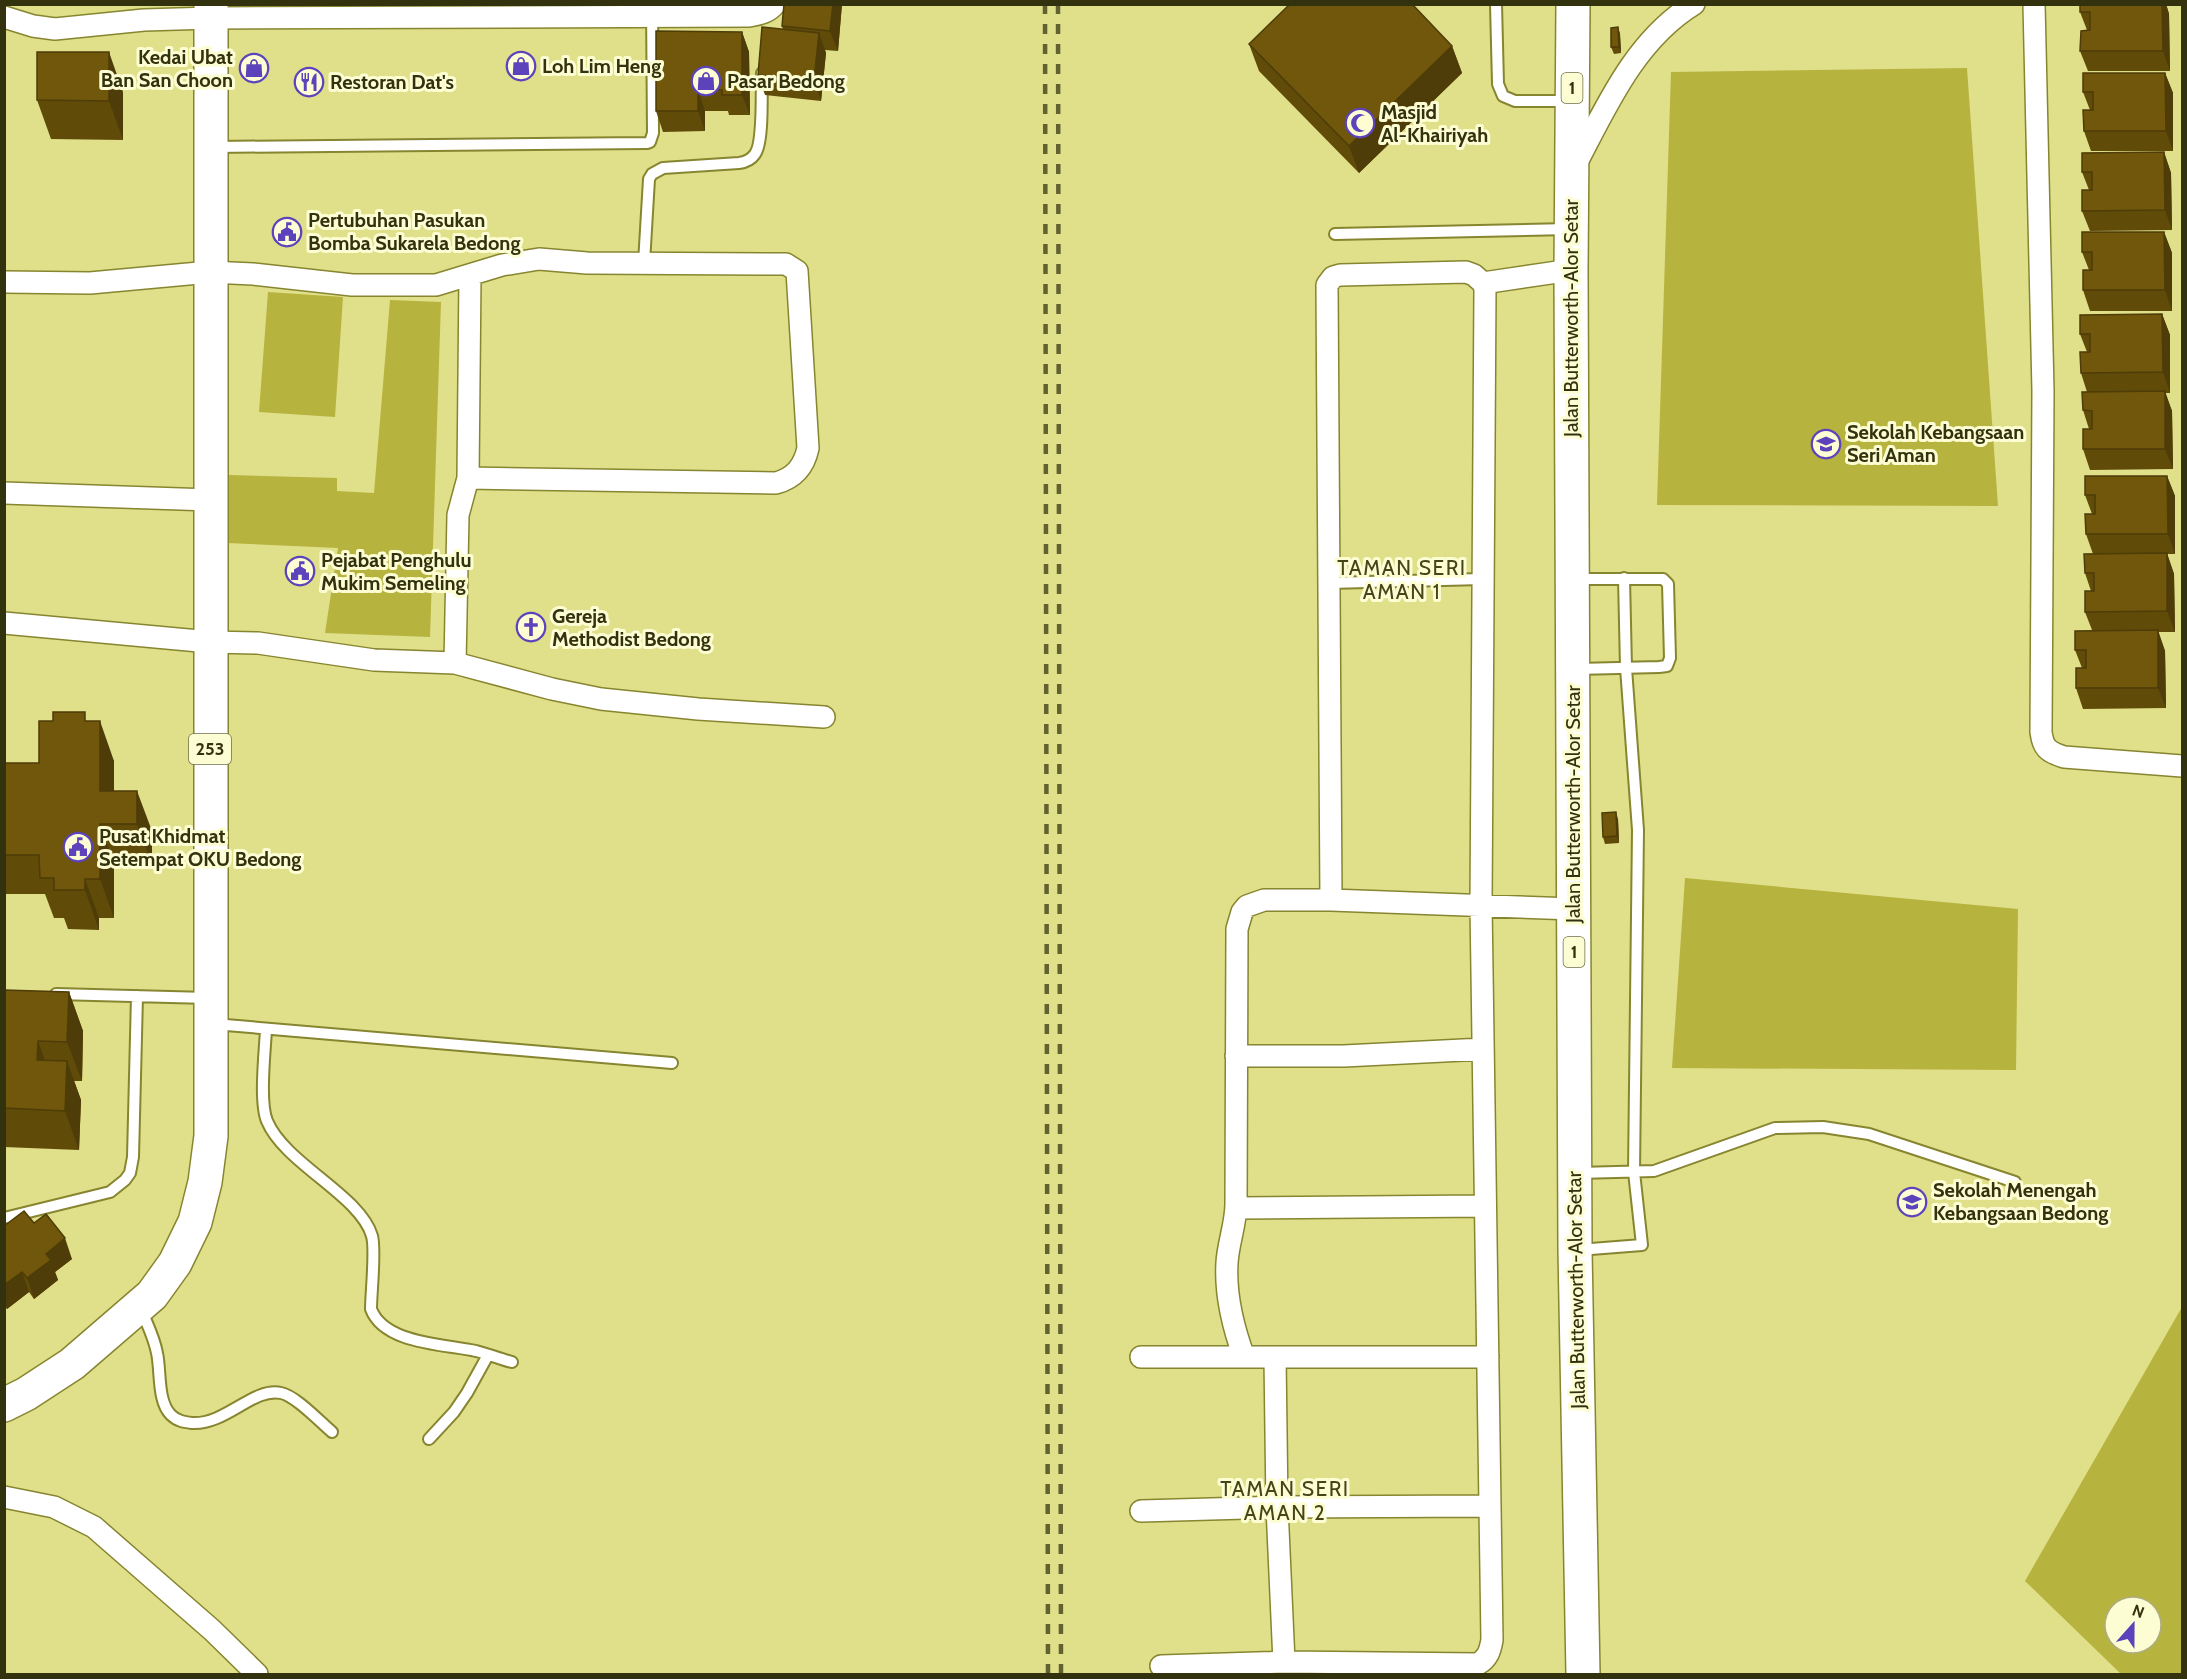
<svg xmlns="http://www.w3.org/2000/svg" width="2187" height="1679" font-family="Cabin,sans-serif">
  <rect width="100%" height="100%" fill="#e0df8a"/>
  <path fill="#b7b33f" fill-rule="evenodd" d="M 1967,68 L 1998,506 L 1657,505 L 1671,72 Z
    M 268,292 L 343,297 L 335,417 L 259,412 Z
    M 390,300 L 441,302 L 430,637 L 325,633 L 338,548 L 227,543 L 229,475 L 337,478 L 337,491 L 374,493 Z
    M 1685,878 L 2018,909 L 2016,1070 L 1672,1068 Z
    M 2182,1307 L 2182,1674 L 2121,1674 L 2025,1581 ZM 2115,1607 L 2151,1607 L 2151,1643 L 2115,1643 Z"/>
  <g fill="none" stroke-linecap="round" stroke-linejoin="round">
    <g stroke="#87852f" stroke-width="14">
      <path id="lane" d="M 1496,4 L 1498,84 L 1503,96 L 1515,101 L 1569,101
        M 214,147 L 647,143 L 650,142 L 653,133 L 652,4
        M 1335,234 L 1569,229
        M 644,263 L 649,179 L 652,174 L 663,168 L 739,163 C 746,162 751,160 755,154 C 764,142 761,90 762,73
        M 1576,579 L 1663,579 L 1668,584 L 1670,658 L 1667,666 L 1659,667 L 1577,669
        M 1329,583 L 1482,579
        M 56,994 L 208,998
        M 214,1024 L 672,1063
        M 266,1029 C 265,1051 259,1102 267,1121 C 285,1164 360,1195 372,1236 C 376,1250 371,1292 371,1309 C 384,1344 444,1344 476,1351 C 488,1354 500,1359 512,1362
        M 1578,1173 L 1654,1171 L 1775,1128 L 1823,1127 L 1869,1134 L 2015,1182
        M 4,1218 L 110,1192 L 125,1180 L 130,1173 L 133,1157 L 137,996
        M 1578,1250 L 1642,1245 L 1634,1172 L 1638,830 L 1626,668 L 1624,578
        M 141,1309 C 147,1324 154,1337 157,1353 C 161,1371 157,1401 171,1415 C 177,1421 184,1422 192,1423 C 226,1425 253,1387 281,1393 C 296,1396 320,1422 332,1432
        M 429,1439 L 454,1412 L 467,1393 L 488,1355"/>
    </g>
    <g stroke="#87852f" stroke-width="24">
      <path id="street" d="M 2034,4 L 2043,391 L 2041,732 C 2043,748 2048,752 2064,757 L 2182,766
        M 4,17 L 33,26 L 55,29 L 144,20 L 211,18 L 749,16 C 759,14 768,13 775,4
        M 1575,166 C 1606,107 1635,40 1694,4
        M 4,282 L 90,283 L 210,272 L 253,274 L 352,285 L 436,285 L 502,265 L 539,259 L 587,263 L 786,264 L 797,271 L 808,448 C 804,467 794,478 776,483 L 468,478
        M 4,493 L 210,500
        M 4,623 L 210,642 L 258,643 L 374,660 L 455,663 L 552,689 L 601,699 L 698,709 L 824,717
        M 455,663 L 458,515 L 468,478 L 470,275
        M 1331,900 L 1327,285 L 1333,277 L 1340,275 L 1466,272 L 1474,275 L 1483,283 L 1571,270
        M 1236,1056 L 1344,1056 L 1483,1049
        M 1236,1208 L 1485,1206
        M 1141,1357 L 1488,1357
        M 1244,1357 C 1233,1327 1225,1296 1227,1263 C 1228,1243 1236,1224 1236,1204 C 1237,1113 1236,1021 1237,929 L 1242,912 L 1247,906 L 1264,900 L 1331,900 L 1574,909
        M 1275,1357 L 1277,1507 L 1284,1662
        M 4,1497 L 54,1507 L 94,1527 L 212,1630 L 257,1674
        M 1141,1511 L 1277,1507 L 1490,1506
        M 1161,1666 L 1284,1662 L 1478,1664 C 1488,1658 1490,1651 1492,1640 L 1481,905 L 1485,289 L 1483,283"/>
    </g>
    <g stroke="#87852f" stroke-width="36">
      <path id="primary" d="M 1573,4 L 1571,270 L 1575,1250 L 1583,1674
        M 4,1405 L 26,1394 L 72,1364 L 152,1295 L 175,1263 L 195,1222 L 205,1182 L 211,1136 L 211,4"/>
    </g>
    <use href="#lane" stroke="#fff" stroke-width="10"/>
    <use href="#street" stroke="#fff" stroke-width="21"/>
    <use href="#primary" stroke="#fff" stroke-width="33"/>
    <path stroke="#626130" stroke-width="4.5" stroke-dasharray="10 10" stroke-linecap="butt" d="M 1045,4 L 1048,1674
      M 1058,4 L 1061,1674"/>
  </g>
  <path fill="#604b09" d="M 784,4 L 842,4 L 838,51 L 825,50 L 826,53 L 821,101 L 765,95 L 758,75 L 783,30 L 782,26 Z
    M 2080,4 L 2166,4 L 2169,14 L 2170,71 L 2088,71 L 2080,51 L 2087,30 L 2080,12 Z
    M 1618,27 L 1620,34 L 1621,53 L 1614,54 L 1611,47 Z
    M 742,32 L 749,52 L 750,115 L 729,115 L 728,111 L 705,111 L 705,131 L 663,132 L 656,111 Z
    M 1249,44 L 1452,46 L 1462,73 L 1359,173 L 1259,71 Z
    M 2165,73 L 2173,93 L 2173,151 L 2091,151 L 2084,131 L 2090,110 L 2083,92 Z
    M 123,92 L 123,140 L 51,139 L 37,100 Z
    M 2164,152 L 2171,173 L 2172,230 L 2090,231 L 2082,211 L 2089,190 L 2082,172 Z
    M 2164,232 L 2172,253 L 2172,311 L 2090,311 L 2083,290 L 2089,270 L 2082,252 Z
    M 2162,314 L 2170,335 L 2170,393 L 2165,393 L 2172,411 L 2173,469 L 2090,470 L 2083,449 L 2089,429 L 2083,410 L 2087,392 L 2081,373 L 2087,352 L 2080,334 Z
    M 2167,476 L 2175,496 L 2175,554 L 2167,554 L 2174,574 L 2175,632 L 2158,632 L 2165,651 L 2166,708 L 2083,709 L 2076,688 L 2082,668 L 2075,650 L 2092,630 L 2085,612 L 2091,591 L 2085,573 L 2093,554 L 2086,534 L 2092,514 L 2085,495 Z
    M 88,721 L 114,761 L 114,791 L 152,831 L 152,864 L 114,863 L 114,918 L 99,918 L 99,930 L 68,929 L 64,918 L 54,918 L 45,894 L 4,894 L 4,763 L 39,763 Z
    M 1618,819 L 1619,843 L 1605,844 L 1603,837 Z
    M 4,990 L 69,992 L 83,1031 L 82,1081 L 74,1081 L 81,1100 L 79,1150 L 4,1147 Z
    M 34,1223 L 72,1259 L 55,1272 L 58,1280 L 34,1299 L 29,1292 L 7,1309 L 4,1305 L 4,1226 Z"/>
  <path fill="#4e3d08" d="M 833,4 L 842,4 L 838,51 L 830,31 Z
    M 2162,4 L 2166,4 L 2169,14 L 2170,71 L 2163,51 Z
    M 1618,27 L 1620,34 L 1621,53 L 1619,47 Z
    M 742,32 L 749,52 L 750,115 L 742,95 Z
    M 819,33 L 826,53 L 821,101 L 814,80 Z
    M 1452,46 L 1462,73 L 1359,173 L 1349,146 Z
    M 109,52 L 123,92 L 123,140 L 109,101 Z
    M 2165,73 L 2173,93 L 2173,151 L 2166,131 Z
    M 698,90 L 705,111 L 705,131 L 698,111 Z
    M 2164,152 L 2171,173 L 2172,230 L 2165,210 Z
    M 2164,232 L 2172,253 L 2172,311 L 2165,290 Z
    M 2162,314 L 2170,335 L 2170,393 L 2163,372 Z
    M 2165,391 L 2172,411 L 2173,469 L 2165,449 Z
    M 2167,476 L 2175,496 L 2175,554 L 2168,534 Z
    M 2167,553 L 2174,574 L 2175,632 L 2167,611 Z
    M 2158,630 L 2165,651 L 2166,708 L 2158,688 Z
    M 100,721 L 114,761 L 114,824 L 100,791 Z
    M 137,791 L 152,831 L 152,864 L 137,824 Z
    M 1616,812 L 1618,819 L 1619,843 L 1617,836 Z
    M 100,824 L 114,863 L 114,918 L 100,879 Z
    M 85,879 L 99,918 L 99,930 L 85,890 Z
    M 69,992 L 83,1031 L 82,1081 L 67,1042 Z
    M 38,1041 L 52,1080 L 37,1060 Z
    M 67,1061 L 81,1100 L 79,1150 L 65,1111 Z
    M 65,1238 L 72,1259 L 55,1272 L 58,1280 L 34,1299 L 27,1278 L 46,1254 Z
    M 22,1272 L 29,1292 L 7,1309 L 4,1301 L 4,1285 Z"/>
  <path fill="#70570b" stroke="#4e3d08" stroke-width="1.5" d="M 784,4 L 833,4 L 830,31 L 782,26 Z
    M 1290,4 L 1412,4 L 1452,46 L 1349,146 L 1249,44 Z
    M 2080,4 L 2162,4 L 2163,51 L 2080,51 L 2081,31 L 2090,30 L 2090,12 L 2080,12 Z
    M 762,27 L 819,33 L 814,80 L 758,75 Z
    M 1618,27 L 1619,47 L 1611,47 L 1611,28 Z
    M 656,31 L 742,32 L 742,95 L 722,95 L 722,90 L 698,90 L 698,111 L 656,111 Z
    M 37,52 L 109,52 L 109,101 L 37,100 Z
    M 2083,73 L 2165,73 L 2166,131 L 2084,131 L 2083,110 L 2093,110 L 2093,92 L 2083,92 Z
    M 2164,152 L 2165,210 L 2082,211 L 2082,190 L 2092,190 L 2092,172 L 2082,172 L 2082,153 Z
    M 2082,232 L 2164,232 L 2165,290 L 2083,290 L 2083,270 L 2092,270 L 2092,252 L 2082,252 Z
    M 2162,314 L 2163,372 L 2081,373 L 2080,352 L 2090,352 L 2090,334 L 2080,334 L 2080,315 Z
    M 2165,391 L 2165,449 L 2083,449 L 2083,429 L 2092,429 L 2092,411 L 2083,410 L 2082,392 Z
    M 2085,476 L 2167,476 L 2168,534 L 2086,534 L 2085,514 L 2095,514 L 2095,495 L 2085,495 Z
    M 2167,553 L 2167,611 L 2085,612 L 2085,591 L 2094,591 L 2094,573 L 2085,573 L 2084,554 Z
    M 2158,630 L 2158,688 L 2076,688 L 2076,668 L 2086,668 L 2086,650 L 2075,650 L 2075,631 Z
    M 53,712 L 85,712 L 85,721 L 100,721 L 100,791 L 137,791 L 137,824 L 100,824 L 100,879 L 85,879 L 85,890 L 54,890 L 54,878 L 40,878 L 39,855 L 4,855 L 4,763 L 39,763 L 39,721 L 53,721 Z
    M 1616,812 L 1617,836 L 1603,837 L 1602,813 Z
    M 4,990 L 69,992 L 67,1042 L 38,1041 L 37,1060 L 67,1061 L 65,1111 L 4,1108 Z
    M 24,1211 L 34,1223 L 46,1214 L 65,1238 L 46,1254 L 51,1260 L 27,1278 L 22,1272 L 4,1285 L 4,1226 Z"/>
  <defs>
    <g id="shop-ring" transform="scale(1.5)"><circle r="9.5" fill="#fdfdd4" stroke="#5d43bb" stroke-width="1.5"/><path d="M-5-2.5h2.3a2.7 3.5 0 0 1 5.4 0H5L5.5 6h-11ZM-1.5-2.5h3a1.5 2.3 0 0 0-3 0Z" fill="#5d43bb"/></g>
    <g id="restaurant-ring" transform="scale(1.5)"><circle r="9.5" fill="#fdfdd4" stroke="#5d43bb" stroke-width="1.5"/><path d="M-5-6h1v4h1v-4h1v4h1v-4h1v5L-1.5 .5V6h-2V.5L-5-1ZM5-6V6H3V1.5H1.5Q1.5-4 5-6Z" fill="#5d43bb"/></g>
    <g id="mosque-ring" transform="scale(1.5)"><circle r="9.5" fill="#fdfdd4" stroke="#5d43bb" stroke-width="1.5"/><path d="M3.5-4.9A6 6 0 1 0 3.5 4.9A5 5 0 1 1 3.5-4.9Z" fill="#5d43bb"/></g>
    <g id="civic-ring" transform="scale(1.5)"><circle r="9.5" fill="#fdfdd4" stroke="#5d43bb" stroke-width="1.5"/><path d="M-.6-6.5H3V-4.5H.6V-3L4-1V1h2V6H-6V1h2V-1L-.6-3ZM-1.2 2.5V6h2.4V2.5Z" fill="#5d43bb"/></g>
    <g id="school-ring" transform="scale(1.5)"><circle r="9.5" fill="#fdfdd4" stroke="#5d43bb" stroke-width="1.5"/><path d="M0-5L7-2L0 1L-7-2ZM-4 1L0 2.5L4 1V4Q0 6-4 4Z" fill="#5d43bb"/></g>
    <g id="church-ring" transform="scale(1.5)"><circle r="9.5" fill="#fdfdd4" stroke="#5d43bb" stroke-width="1.5"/><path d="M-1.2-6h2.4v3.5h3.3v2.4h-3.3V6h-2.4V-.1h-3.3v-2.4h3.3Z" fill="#5d43bb"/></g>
  </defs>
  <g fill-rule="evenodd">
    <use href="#shop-ring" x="521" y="66"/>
    <use href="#shop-ring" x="254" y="68"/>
    <use href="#shop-ring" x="706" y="81"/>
    <use href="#restaurant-ring" x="309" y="82"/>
    <use href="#mosque-ring" x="1360" y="123"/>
    <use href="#civic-ring" x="287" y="232"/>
    <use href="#school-ring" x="1826" y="444"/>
    <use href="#civic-ring" x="300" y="571"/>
    <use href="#church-ring" x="531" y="627"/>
    <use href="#civic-ring" x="78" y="847"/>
    <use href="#school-ring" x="1912" y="1202"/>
  </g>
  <g text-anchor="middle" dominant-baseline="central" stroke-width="6" stroke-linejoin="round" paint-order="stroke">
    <g fill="#fdfdd4" stroke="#706f4a" stroke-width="1.5">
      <rect x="1561.5" y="73" width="21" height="30" rx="4.5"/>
      <rect x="189" y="734" width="42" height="30" rx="4.5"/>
      <rect x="1563.5" y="937" width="21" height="30" rx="4.5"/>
    </g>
    <g font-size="18" font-weight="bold" fill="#33320f">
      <text x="1572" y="88">1</text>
      <text x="210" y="749">253</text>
      <text x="1574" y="952">1</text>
    </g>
    <g font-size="20" font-weight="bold" fill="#33320f" stroke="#fdfdd4" text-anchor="start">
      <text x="233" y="57" text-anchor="end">Kedai Ubat<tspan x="233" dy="23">Ban San Choon</tspan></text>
      <text x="542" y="66">Loh Lim Heng</text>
      <text x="727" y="81">Pasar Bedong</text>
      <text x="330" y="82">Restoran Dat's</text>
      <text x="1381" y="112">Masjid<tspan x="1381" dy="23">Al-Khairiyah</tspan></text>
      <text x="308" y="220">Pertubuhan Pasukan<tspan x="308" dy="23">Bomba Sukarela Bedong</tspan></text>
      <text x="1847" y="432">Sekolah Kebangsaan<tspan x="1847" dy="23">Seri Aman</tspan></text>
      <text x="321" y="560">Pejabat Penghulu<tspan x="321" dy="23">Mukim Semeling</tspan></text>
      <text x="552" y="616">Gereja<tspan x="552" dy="23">Methodist Bedong</tspan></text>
      <text x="99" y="836">Pusat Khidmat<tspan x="99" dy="23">Setempat OKU Bedong</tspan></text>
      <text x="1933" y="1190">Sekolah Menengah<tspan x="1933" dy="23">Kebangsaan Bedong</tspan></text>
    </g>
    <g font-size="20" fill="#33320f" stroke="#fdfdd4">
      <text transform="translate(1571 318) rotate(-90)">Jalan Butterworth-Alor Setar</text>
      <text transform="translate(1573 804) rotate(-90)">Jalan Butterworth-Alor Setar</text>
      <text transform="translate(1576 1290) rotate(-91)">Jalan Butterworth-Alor Setar</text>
    </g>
    <g font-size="21" letter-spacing="1.5" fill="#464518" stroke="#fdfdd4">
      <text x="1402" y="567">TAMAN SERI<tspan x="1402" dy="24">AMAN 1</tspan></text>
      <text x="1285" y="1488">TAMAN SERI<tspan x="1285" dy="24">AMAN 2</tspan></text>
    </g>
  </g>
  <rect width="2187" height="1679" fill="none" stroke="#33320f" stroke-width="12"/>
  <g transform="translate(2133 1625) rotate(21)"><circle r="28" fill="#fdfdd4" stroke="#acac85" stroke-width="1.5"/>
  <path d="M0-4.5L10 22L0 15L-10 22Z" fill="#5d43bb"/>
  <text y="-9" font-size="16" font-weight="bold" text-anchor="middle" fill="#33320f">N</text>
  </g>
</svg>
